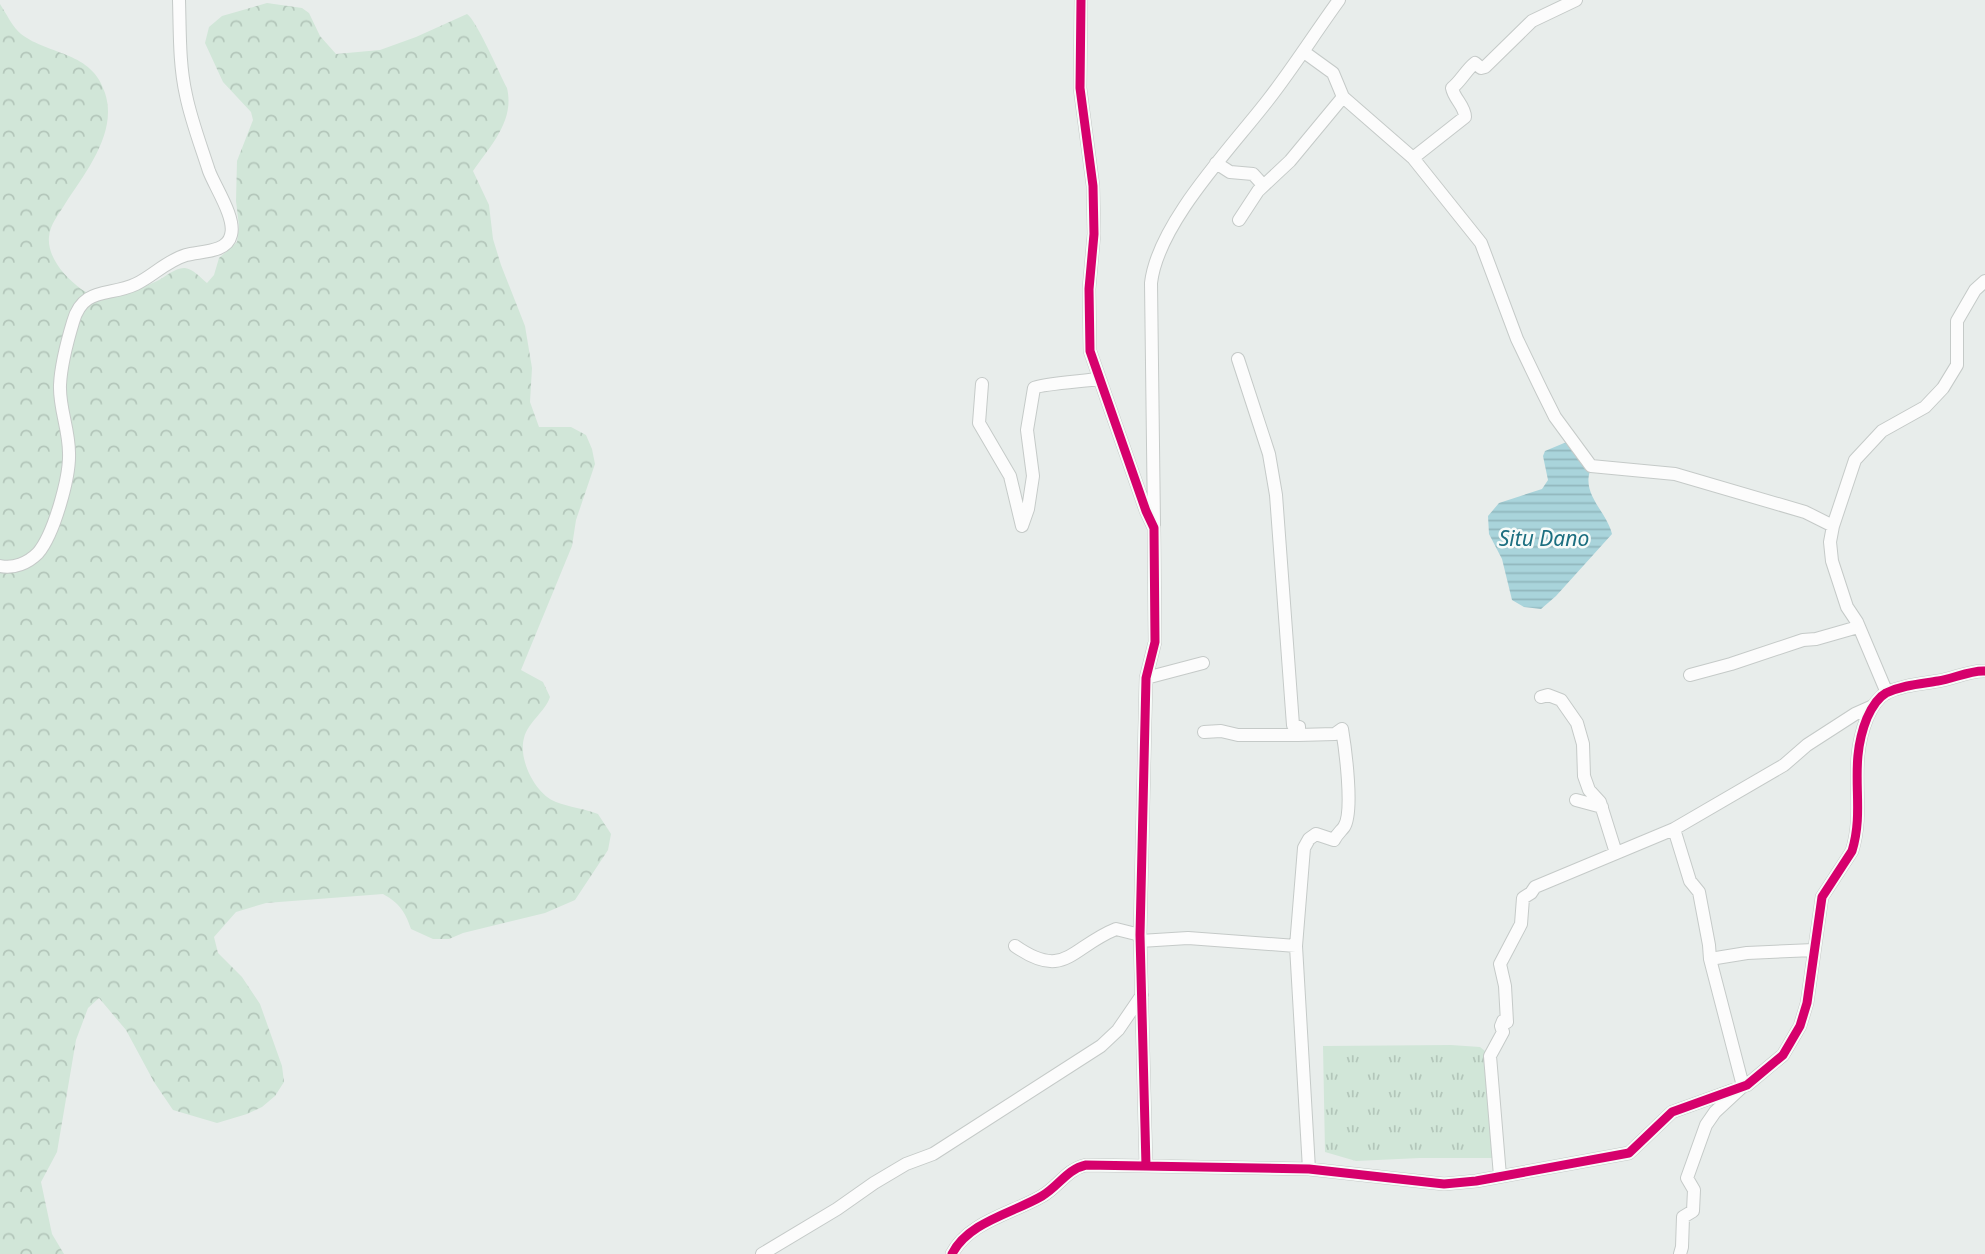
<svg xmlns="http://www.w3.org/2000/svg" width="1985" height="1254" font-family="'Noto Sans',sans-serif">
<defs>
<pattern id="grass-tufts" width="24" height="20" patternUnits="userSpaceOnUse" patternTransform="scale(1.75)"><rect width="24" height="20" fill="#d1e6d8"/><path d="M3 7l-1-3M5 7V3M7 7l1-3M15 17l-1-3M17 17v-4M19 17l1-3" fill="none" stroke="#b3c6ba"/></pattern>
<pattern id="forest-crowns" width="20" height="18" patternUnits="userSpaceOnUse" patternTransform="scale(1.75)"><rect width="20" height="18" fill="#d1e6d8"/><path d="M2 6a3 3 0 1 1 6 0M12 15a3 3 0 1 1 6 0" fill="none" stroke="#b3c6ba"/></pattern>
<pattern id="water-rules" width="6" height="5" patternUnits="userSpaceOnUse" patternTransform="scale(1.75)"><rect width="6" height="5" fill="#a9d4db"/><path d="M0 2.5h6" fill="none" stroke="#91b7bd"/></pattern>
</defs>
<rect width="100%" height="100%" fill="#e8edeb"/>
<path fill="url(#grass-tufts)" d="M1451 1045 1480 1047 1485 1051 1493 1158H1420L1356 1161 1325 1152 1323 1046Z"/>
<path fill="url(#forest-crowns)" d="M267 3 302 8 309 13 320 36 336 54 380 50 416 37 467 14C477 21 499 73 507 88 515 121 490 146 473 171L489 205 493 239 501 265 525 326 532 368 530 402 539 427H571L586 435 592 449 595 464 576 520 572 546 521 670 543 682 550 697C545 712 528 722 524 738 518 759 535 794 556 802 569 807 585 809 598 814L611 834 608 850 575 900 545 913 463 933 449 939H433L411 929C405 911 399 903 383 894L266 903 236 912 214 937 218 953 242 977 260 1004 282 1066 284 1082 275 1096 262 1107 247 1114 217 1123 173 1110 154 1082 126 1030 99 998 88 1008 76 1040 57 1152 41 1182 52 1234 64 1254H0V4C6 13 13 28 21 34 50 56 92 51 105 93 118 132 86 172 65 204 59 214 50 224 49 237 47 257 65 277 81 289 102 304 136 291 157 281 165 277 176 267 185 268 193 269 201 278 207 283L214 275 219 258 237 242 239 226 236 201 237 161 253 120 251 112 223 82 205 43 209 27 222 16Z"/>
<path fill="url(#water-rules)" d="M1569 441 1590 471C1582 495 1607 512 1612 534L1556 596 1541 609 1524 607 1512 600 1502 559 1489 534 1488 516 1499 503 1542 489 1548 480 1543 456 1545 451Z"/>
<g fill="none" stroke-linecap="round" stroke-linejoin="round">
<g stroke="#c5cac8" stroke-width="14">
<path id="minor" d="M1081 0 1080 88 1093 186 1094 234 1089 289 1090 351 1146 511 1154 528 1155 642 1146 678 1140 935 1146 1166
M1304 52 1333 73 1343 97 1413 158 1481 243 1517 339 1542 391 1555 417 1591 466 1675 474 1805 512 1833 526
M1413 158 1465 117C1465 106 1454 99 1452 88 1461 81 1466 70 1475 63L1481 68 1485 67 1532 21 1576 0
M1216 163 1230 172 1253 174 1263 185
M1239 220 1258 191 1290 161 1343 97
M1238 359 1269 454 1276 495 1293 725 1299 727 1298 735 1335 734 1342 729C1345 747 1354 812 1344 827 1341 831 1337 834 1334 840L1316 834 1309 839 1304 848 1296 946 1309 1169
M982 384 979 423 1010 476 1022 526 1028 509 1033 476 1027 430 1034 388C1040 384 1086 381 1098 379
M1154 525 1151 283C1158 223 1231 148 1268 100 1293 68 1315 33 1339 0
M0 566C14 569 28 563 38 553 54 534 70 477 69 453 69 429 59 408 60 385 61 364 67 342 73 322 83 286 109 297 136 284 153 276 166 261 186 255 200 251 227 253 231 235 236 218 215 187 209 171 201 146 191 120 186 95 179 64 180 32 179 0
M1690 675 1731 664 1803 640 1816 639 1858 627
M1146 678 1203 663
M1887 693 1857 622 1847 607 1832 561 1830 542 1833 526 1855 460 1882 431 1925 407 1943 388 1957 365V321L1975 290 1985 281
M1541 697 1548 695 1561 700 1577 723 1583 744 1584 776 1589 790 1600 802 1616 853
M1204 732 1221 731 1238 735H1298
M1576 800 1602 807
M1674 829 1690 881 1699 892 1709 945 1710 959 1743 1086 1715 1112 1706 1125 1687 1178 1694 1190 1693 1211 1683 1217 1682 1247 1680 1254
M1140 941 1188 938 1296 946
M1015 946C1065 981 1071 947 1116 929L1140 935
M1710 959 1747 953 1814 950
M1500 1176 1490 1056 1503 1032 1501 1026 1503 1021 1507 1022 1505 986 1500 964 1521 924 1523 898 1531 893 1535 887 1674 829 1784 765 1807 745 1855 714 1873 706
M762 1254 837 1209 874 1183 906 1164 933 1154 1101 1046 1118 1030 1142 995
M952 1254C968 1222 1013 1213 1042 1196 1058 1187 1067 1169 1086 1165L1309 1169 1444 1184 1476 1181 1629 1153 1672 1112 1747 1085 1783 1055 1800 1026 1807 1003 1822 897 1852 851C1866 806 1847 767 1867 718 1871 709 1877 698 1886 693 1903 685 1920 684 1938 681 1953 679 1970 670 1985 671"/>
</g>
<use href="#minor" stroke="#fcfcfc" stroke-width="12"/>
<g stroke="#f7fbf9" stroke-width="13">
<path id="cycleway" d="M1081 0 1080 88 1093 186 1094 234 1089 289 1090 351 1146 511 1154 528 1155 642 1146 678 1140 935 1146 1166
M952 1254C968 1222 1013 1213 1042 1196 1058 1187 1067 1169 1086 1165L1309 1169 1444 1184 1476 1181 1629 1153 1672 1112 1747 1085 1783 1055 1800 1026 1807 1003 1822 897 1852 851C1866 806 1847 767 1867 718 1871 709 1877 698 1886 693 1903 685 1920 684 1938 681 1953 679 1970 670 1985 671"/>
</g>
<use href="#cycleway" stroke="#d6006c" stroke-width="9"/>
</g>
<g text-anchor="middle" stroke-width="5" stroke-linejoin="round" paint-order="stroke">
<g font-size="21" font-style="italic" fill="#1c6f80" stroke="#f7fbf9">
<text x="1544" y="546">Situ Dano</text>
</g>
</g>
</svg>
